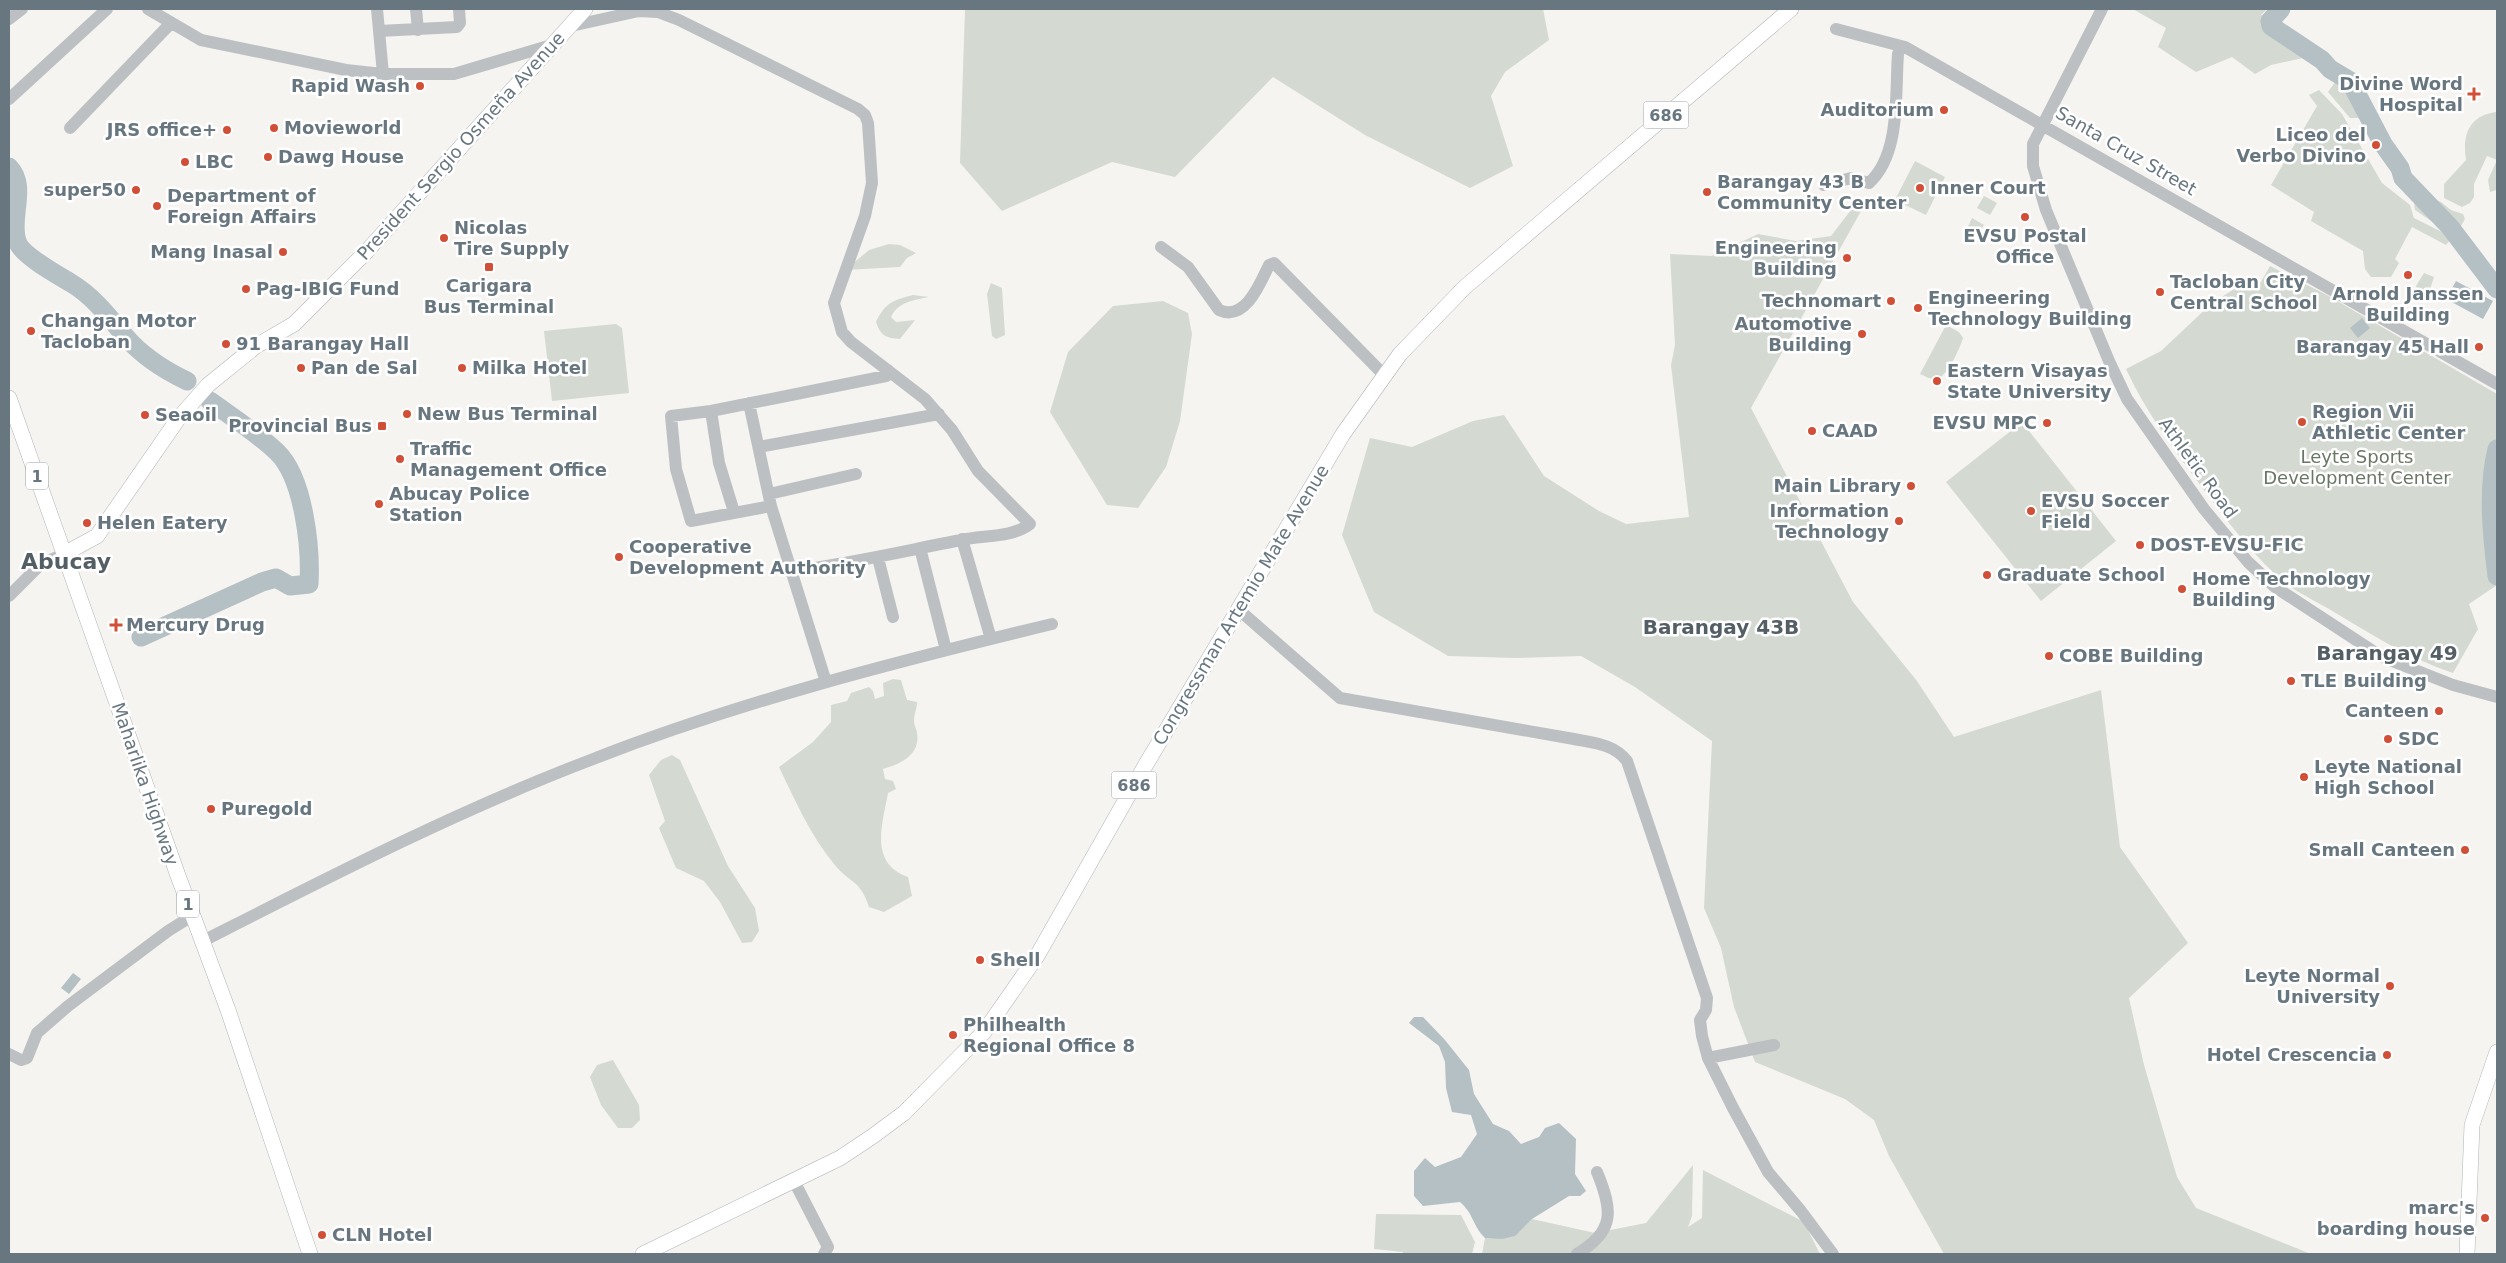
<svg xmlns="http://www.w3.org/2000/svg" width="2506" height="1263" font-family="'DejaVu Sans',sans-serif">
<rect width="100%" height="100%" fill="#f5f4f1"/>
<path fill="#d4d9d1" d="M965 9H1543L1549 40 1505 72 1491 96 1513 166 1470 188 1365 135 1273 77 1175 177 1112 162 1002 211 960 163Z
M2133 9H2267L2261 15 2267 16 2276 12 2303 58 2271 65 2255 74 2232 57 2196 72 2158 47 2166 28Z
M2344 74 2351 77 2354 89 2368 115 2388 142 2387 152 2384 157 2362 118H2350L2328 92 2338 78Z
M2319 90 2342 114 2382 183 2410 205 2414 218 2450 236V240L2446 245 2412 227 2395 259 2399 263 2391 277H2371L2365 269 2363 251 2311 221 2314 212 2271 185 2317 106 2309 95Z
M2497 112V190L2490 192 2488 180 2497 160 2487 156 2474 184V197L2470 203 2462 207 2444 198V184L2466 160C2462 135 2469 115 2497 112Z
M1915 161 1945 177 1926 215 1895 200Z
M2413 193 2441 202 2451 210 2463 214 2465 219 2457 233 2443 229 2415 210Z
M1984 196 1997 203 1990 215 1977 208Z
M1865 204 1751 408 1853 602 1917 681 1954 737 2101 690 2120 847 2188 943 2129 998 2144 1065 2177 1177 2196 1208 2311 1254H1944L1889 1156 1874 1120 1845 1099 1755 1062 1734 1007 1721 948 1704 908 1712 741 1635 687 1581 656 1516 658 1448 656 1374 612 1342 535 1370 438 1412 447 1473 421 1504 415 1544 476 1599 511 1626 524 1689 517 1671 365 1675 345 1670 254 1712 256 1758 234 1796 241 1831 236 1851 210Z
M1972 218 1984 225 1975 238 1966 231Z
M889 244 900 245 916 253 907 258 900 267 845 270 869 250Z
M2270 266 2327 295 2497 394V447L2490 472V492L2497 585 2469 604 2478 629 2453 673C2408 658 2369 633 2329 609 2314 600 2296 592 2283 581 2249 552 2222 514 2195 478 2170 444 2144 408 2126 369L2161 351 2212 303 2239 286 2261 282Z
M2424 273 2434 277 2427 298 2420 295 2416 286Z
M991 283 1002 288 1005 335 996 339 992 336 987 294Z
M913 295 929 297C914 300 898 302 891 317L896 322 915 320 900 339C886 338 881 336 876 322 885 303 893 300 913 295Z
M1163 301 1188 313 1192 334 1180 421 1166 467 1138 508 1107 505 1050 412 1068 352 1113 306Z
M616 324 622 328 629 393 552 401 544 331Z
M1946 325 1959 332 1963 338C1960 348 1947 378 1936 379 1931 380 1925 376 1920 374Z
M2022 422 2116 541 2041 601 1946 482Z
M893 679 901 680 907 700 917 702C917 709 914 714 914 721 914 726 917 729 917 733 921 755 900 764 883 769L885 779 893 781 896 789 888 793C882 826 869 863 908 877L912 896 884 912 869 907C860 879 850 884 834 864 810 835 795 800 779 767L813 742 831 722V705L847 701 851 693 869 687 873 691 875 699 884 696 883 683Z
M672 755 680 760 728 866 755 908 759 931 752 942 742 943 720 902 704 881 676 868 659 828 665 821 649 775 661 760Z
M613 1060 639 1105 640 1120 632 1128H618L601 1105 590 1077 597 1065Z
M1693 1165 1692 1216 1688 1227 1702 1218 1703 1170 1804 1222 1820 1254H1482L1485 1238C1510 1239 1514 1236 1532 1219L1595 1233 1646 1223Z
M1376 1214 1461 1215 1475 1242 1472 1254H1403V1252L1374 1249Z"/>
<path fill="#b4c0c3" d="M2456 281 2493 301 2483 319 2446 299Z
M2362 318 2370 328 2358 338 2350 328Z
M73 973 81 979 69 994 61 988Z
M1414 1017H1423L1445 1040 1469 1070 1474 1094 1493 1124 1509 1131 1521 1144 1539 1137 1545 1128 1559 1123 1576 1139 1575 1174 1586 1191 1580 1196H1569L1532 1219 1515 1236 1502 1239 1485 1238C1472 1225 1474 1214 1460 1202L1423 1206 1414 1196V1171L1425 1158 1435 1167 1461 1157 1477 1134 1471 1115 1452 1112 1446 1088 1445 1062 1439 1046 1409 1023Z"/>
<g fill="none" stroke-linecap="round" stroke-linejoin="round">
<path stroke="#b4c0c3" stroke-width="19" d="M2281 9 2270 21 2271 26 2322 60 2330 69 2350 81 2383 144 2400 168 2403 178 2450 227 2497 289
M9 167C28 187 9 217 17 241 21 255 58 275 71 283 93 296 109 317 125 336 142 356 164 370 187 381
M2497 449C2487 489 2492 535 2497 576
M141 637 262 582 276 578 290 586 309 584C311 548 304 478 277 452 257 433 232 417 210 401"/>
<g stroke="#b0b4b7" stroke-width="16">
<path id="major" d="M9 398 177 873 228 1010 310 1254
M64 554 97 536 178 419 208 385 256 346 294 324 367 251 585 9
M643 1254 840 1158 873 1136 904 1113 984 1032 1037 956 1145 766 1343 434 1400 354 1465 287 1791 9
M2467 1254 2472 1125 2497 1052"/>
</g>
<path stroke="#bcc0c3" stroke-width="12" d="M148 9 201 40 346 70 383 74H454L555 44
M377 9 383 74
M416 9 418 30
M2102 9 2033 144V166L2046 210 2109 361 2127 399 2204 509 2248 562 2275 587 2382 657 2453 685 2497 697
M9 19 22 9
M571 26 639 11 658 12 679 20 858 109 865 115 868 123 872 183 865 216 834 303 842 332 851 342 925 399 952 430 978 471 1030 524C1012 538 983 535 961 540 904 551 849 564 792 571
M1836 29 1905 47
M379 31 457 27 460 23 459 9
M9 99 107 9
M70 128 171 23
M1824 185 1851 178 1869 183C1901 154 1895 94 1898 54L1900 48 1905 47 2497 384
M1161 247 1188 267 1219 310C1245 322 1260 284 1269 265L1274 263 1384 375
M749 403 771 506 826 682
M711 411 719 463 734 512
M759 447 939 414
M769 494 856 474
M771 506 691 521 676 469 671 416 711 411 886 376 888 370
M962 539 991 639
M920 548 946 650
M878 558 893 617
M9 596 41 564 64 554
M1238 609 1340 698 1574 739C1594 743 1614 744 1627 761L1707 998 1706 1010 1700 1020 1702 1036 1708 1058 1733 1108 1768 1172 1801 1211 1833 1254
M203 941C329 877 455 812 588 761 738 702 895 662 1052 624
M9 1054 21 1060 27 1058 37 1033 68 1006 168 931 192 916
M1708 1058 1774 1045
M794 1181 828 1247 824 1254
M1577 1254C1615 1231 1613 1211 1597 1172"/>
<use href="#major" stroke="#fff" stroke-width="15"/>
</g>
<g fill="#d04f36" stroke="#fff" stroke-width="2">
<circle cx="420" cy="86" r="5"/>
<path d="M2471.5 86.5h5v5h5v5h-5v5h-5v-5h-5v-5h5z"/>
<circle cx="1944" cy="110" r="5"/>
<circle cx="274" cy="128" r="5"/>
<circle cx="227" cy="130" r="5"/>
<circle cx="2376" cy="145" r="5"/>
<circle cx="268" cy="157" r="5"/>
<circle cx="185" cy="162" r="5"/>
<circle cx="1920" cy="188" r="5"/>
<circle cx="136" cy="190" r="5"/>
<circle cx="1707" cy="192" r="5"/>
<circle cx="157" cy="206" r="5"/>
<circle cx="2025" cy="217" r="5"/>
<circle cx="444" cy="238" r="5"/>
<circle cx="283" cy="252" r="5"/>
<circle cx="1847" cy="258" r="5"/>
<rect x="484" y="262" width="10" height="10" rx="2.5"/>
<circle cx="2408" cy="275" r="5"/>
<circle cx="246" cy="289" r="5"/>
<circle cx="2160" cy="292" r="5"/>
<circle cx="1891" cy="301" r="5"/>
<circle cx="1918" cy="308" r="5"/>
<circle cx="31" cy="331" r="5"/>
<circle cx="1862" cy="334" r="5"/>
<circle cx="226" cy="344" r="5"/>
<circle cx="2479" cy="347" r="5"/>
<circle cx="301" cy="368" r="5"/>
<circle cx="462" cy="368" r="5"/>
<circle cx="1937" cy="381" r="5"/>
<circle cx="407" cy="414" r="5"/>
<circle cx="145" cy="415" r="5"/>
<circle cx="2302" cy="422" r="5"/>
<circle cx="2047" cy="423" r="5"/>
<rect x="377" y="421" width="10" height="10" rx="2.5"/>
<circle cx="1812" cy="431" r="5"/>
<circle cx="400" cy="459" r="5"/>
<circle cx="1911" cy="486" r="5"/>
<circle cx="379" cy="504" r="5"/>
<circle cx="2031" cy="511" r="5"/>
<circle cx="1899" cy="521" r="5"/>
<circle cx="87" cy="523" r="5"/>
<circle cx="2140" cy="545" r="5"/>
<circle cx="619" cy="557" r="5"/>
<circle cx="1987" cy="575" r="5"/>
<circle cx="2182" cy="589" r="5"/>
<path d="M113.5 617.5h5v5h5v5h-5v5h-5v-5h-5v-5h5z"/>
<circle cx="2049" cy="656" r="5"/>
<circle cx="2291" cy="681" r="5"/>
<circle cx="2439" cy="711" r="5"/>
<circle cx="2388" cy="739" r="5"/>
<circle cx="2304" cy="777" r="5"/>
<circle cx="211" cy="809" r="5"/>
<circle cx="2465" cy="850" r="5"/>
<circle cx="980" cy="960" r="5"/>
<circle cx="2390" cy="986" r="5"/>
<circle cx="953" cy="1035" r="5"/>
<circle cx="2387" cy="1055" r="5"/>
<circle cx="2485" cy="1218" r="5"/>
<circle cx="322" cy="1235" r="5"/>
</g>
<g text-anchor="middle" stroke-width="5" stroke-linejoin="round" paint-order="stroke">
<g fill="#fff" stroke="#959fa5" stroke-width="1">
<rect x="1643.5" y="101.5" width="45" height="27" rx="4"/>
<rect x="26" y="462.5" width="22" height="27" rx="4"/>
<rect x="1111.5" y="771.5" width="45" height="27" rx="4"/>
<rect x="177" y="890.5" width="22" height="27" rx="4"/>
</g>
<g font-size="16" font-weight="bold" fill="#67767f">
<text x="1666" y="121">686</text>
<text x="37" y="482">1</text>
<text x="1134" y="791">686</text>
<text x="188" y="910">1</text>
</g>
<g font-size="18" font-weight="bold" fill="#67767f" stroke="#fff" text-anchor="start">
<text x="2463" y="90" text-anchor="end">Divine Word<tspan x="2463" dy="21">Hospital</tspan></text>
<text x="410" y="92" text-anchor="end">Rapid Wash</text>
<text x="1934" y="116" text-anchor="end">Auditorium</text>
<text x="284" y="134">Movieworld</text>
<text x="217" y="136" text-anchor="end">JRS office+</text>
<text x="2366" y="141" text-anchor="end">Liceo del<tspan x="2366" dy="21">Verbo Divino</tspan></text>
<text x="278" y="163">Dawg House</text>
<text x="195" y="168">LBC</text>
<text x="1717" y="188">Barangay 43 B<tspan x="1717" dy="21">Community Center</tspan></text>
<text x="1930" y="194">Inner Court</text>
<text x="126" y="196" text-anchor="end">super50</text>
<text x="167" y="202">Department of<tspan x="167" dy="21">Foreign Affairs</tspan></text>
<text x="454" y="234">Nicolas<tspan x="454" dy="21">Tire Supply</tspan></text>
<text x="2025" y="242" text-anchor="middle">EVSU Postal<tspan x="2025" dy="21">Office</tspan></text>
<text x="1837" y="254" text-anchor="end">Engineering<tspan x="1837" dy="21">Building</tspan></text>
<text x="273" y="258" text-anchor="end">Mang Inasal</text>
<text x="2170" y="288">Tacloban City<tspan x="2170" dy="21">Central School</tspan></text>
<text x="489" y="292" text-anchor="middle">Carigara<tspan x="489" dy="21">Bus Terminal</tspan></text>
<text x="256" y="295">Pag-IBIG Fund</text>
<text x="2408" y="300" text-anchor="middle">Arnold Janssen<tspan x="2408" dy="21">Building</tspan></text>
<text x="1928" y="304">Engineering<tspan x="1928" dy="21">Technology Building</tspan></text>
<text x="1881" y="307" text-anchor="end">Technomart</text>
<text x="41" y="327">Changan Motor<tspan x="41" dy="21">Tacloban</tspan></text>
<text x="1852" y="330" text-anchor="end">Automotive<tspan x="1852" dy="21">Building</tspan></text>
<text x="236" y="350">91 Barangay Hall</text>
<text x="2469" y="353" text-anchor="end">Barangay 45 Hall</text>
<text x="311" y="374">Pan de Sal</text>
<text x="472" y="374">Milka Hotel</text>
<text x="1947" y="377">Eastern Visayas<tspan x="1947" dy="21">State University</tspan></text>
<text x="2312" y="418">Region Vii<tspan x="2312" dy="21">Athletic Center</tspan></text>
<text x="417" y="420">New Bus Terminal</text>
<text x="155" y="421">Seaoil</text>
<text x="2037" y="429" text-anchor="end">EVSU MPC</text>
<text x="372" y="432" text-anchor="end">Provincial Bus</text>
<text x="1822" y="437">CAAD</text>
<text x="410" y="455">Traffic<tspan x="410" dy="21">Management Office</tspan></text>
<text x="1901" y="492" text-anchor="end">Main Library</text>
<text x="389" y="500">Abucay Police<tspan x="389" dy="21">Station</tspan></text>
<text x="2041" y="507">EVSU Soccer<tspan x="2041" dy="21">Field</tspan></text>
<text x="1889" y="517" text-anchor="end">Information<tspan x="1889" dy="21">Technology</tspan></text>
<text x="97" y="529">Helen Eatery</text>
<text x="2150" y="551">DOST-EVSU-FIC</text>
<text x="629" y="553">Cooperative<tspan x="629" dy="21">Development Authority</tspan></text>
<text x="1997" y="581">Graduate School</text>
<text x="2192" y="585">Home Technology<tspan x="2192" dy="21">Building</tspan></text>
<text x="126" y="631">Mercury Drug</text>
<text x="2059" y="662">COBE Building</text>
<text x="2301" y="687">TLE Building</text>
<text x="2429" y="717" text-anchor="end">Canteen</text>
<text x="2398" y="745">SDC</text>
<text x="2314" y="773">Leyte National<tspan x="2314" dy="21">High School</tspan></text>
<text x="221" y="815">Puregold</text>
<text x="2455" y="856" text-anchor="end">Small Canteen</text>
<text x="990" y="966">Shell</text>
<text x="2380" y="982" text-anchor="end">Leyte Normal<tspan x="2380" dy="21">University</tspan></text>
<text x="963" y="1031">Philhealth<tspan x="963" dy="21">Regional Office 8</tspan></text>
<text x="2377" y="1061" text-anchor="end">Hotel Crescencia</text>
<text x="2475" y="1214" text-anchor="end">marc's<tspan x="2475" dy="21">boarding house</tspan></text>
<text x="332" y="1241">CLN Hotel</text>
</g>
<g font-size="18" fill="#67767f" stroke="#fff">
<text transform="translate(461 146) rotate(-48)" y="6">President Sergio Osmeña Avenue</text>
<text transform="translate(2126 151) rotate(30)" y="6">Santa Cruz Street</text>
<text transform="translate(2198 468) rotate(54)" y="6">Athletic Road</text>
<text transform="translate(1241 605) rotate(-59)" y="6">Congressman Artemio Mate Avenue</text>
<text transform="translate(145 784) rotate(71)" y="6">Maharlika Highway</text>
</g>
<g font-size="18" fill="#6a7765" stroke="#fff">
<text x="2357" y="463">Leyte Sports<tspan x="2357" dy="21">Development Center</tspan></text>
</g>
<g font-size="20" font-weight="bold" fill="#545f65" stroke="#fff">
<text x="1721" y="634">Barangay 43B</text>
<text x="2387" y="660">Barangay 49</text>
</g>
<g font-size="22" font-weight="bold" fill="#545f65" stroke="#fff">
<text x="66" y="569">Abucay</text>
</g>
</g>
<rect width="2506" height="1263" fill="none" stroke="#67767f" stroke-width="20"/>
</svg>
